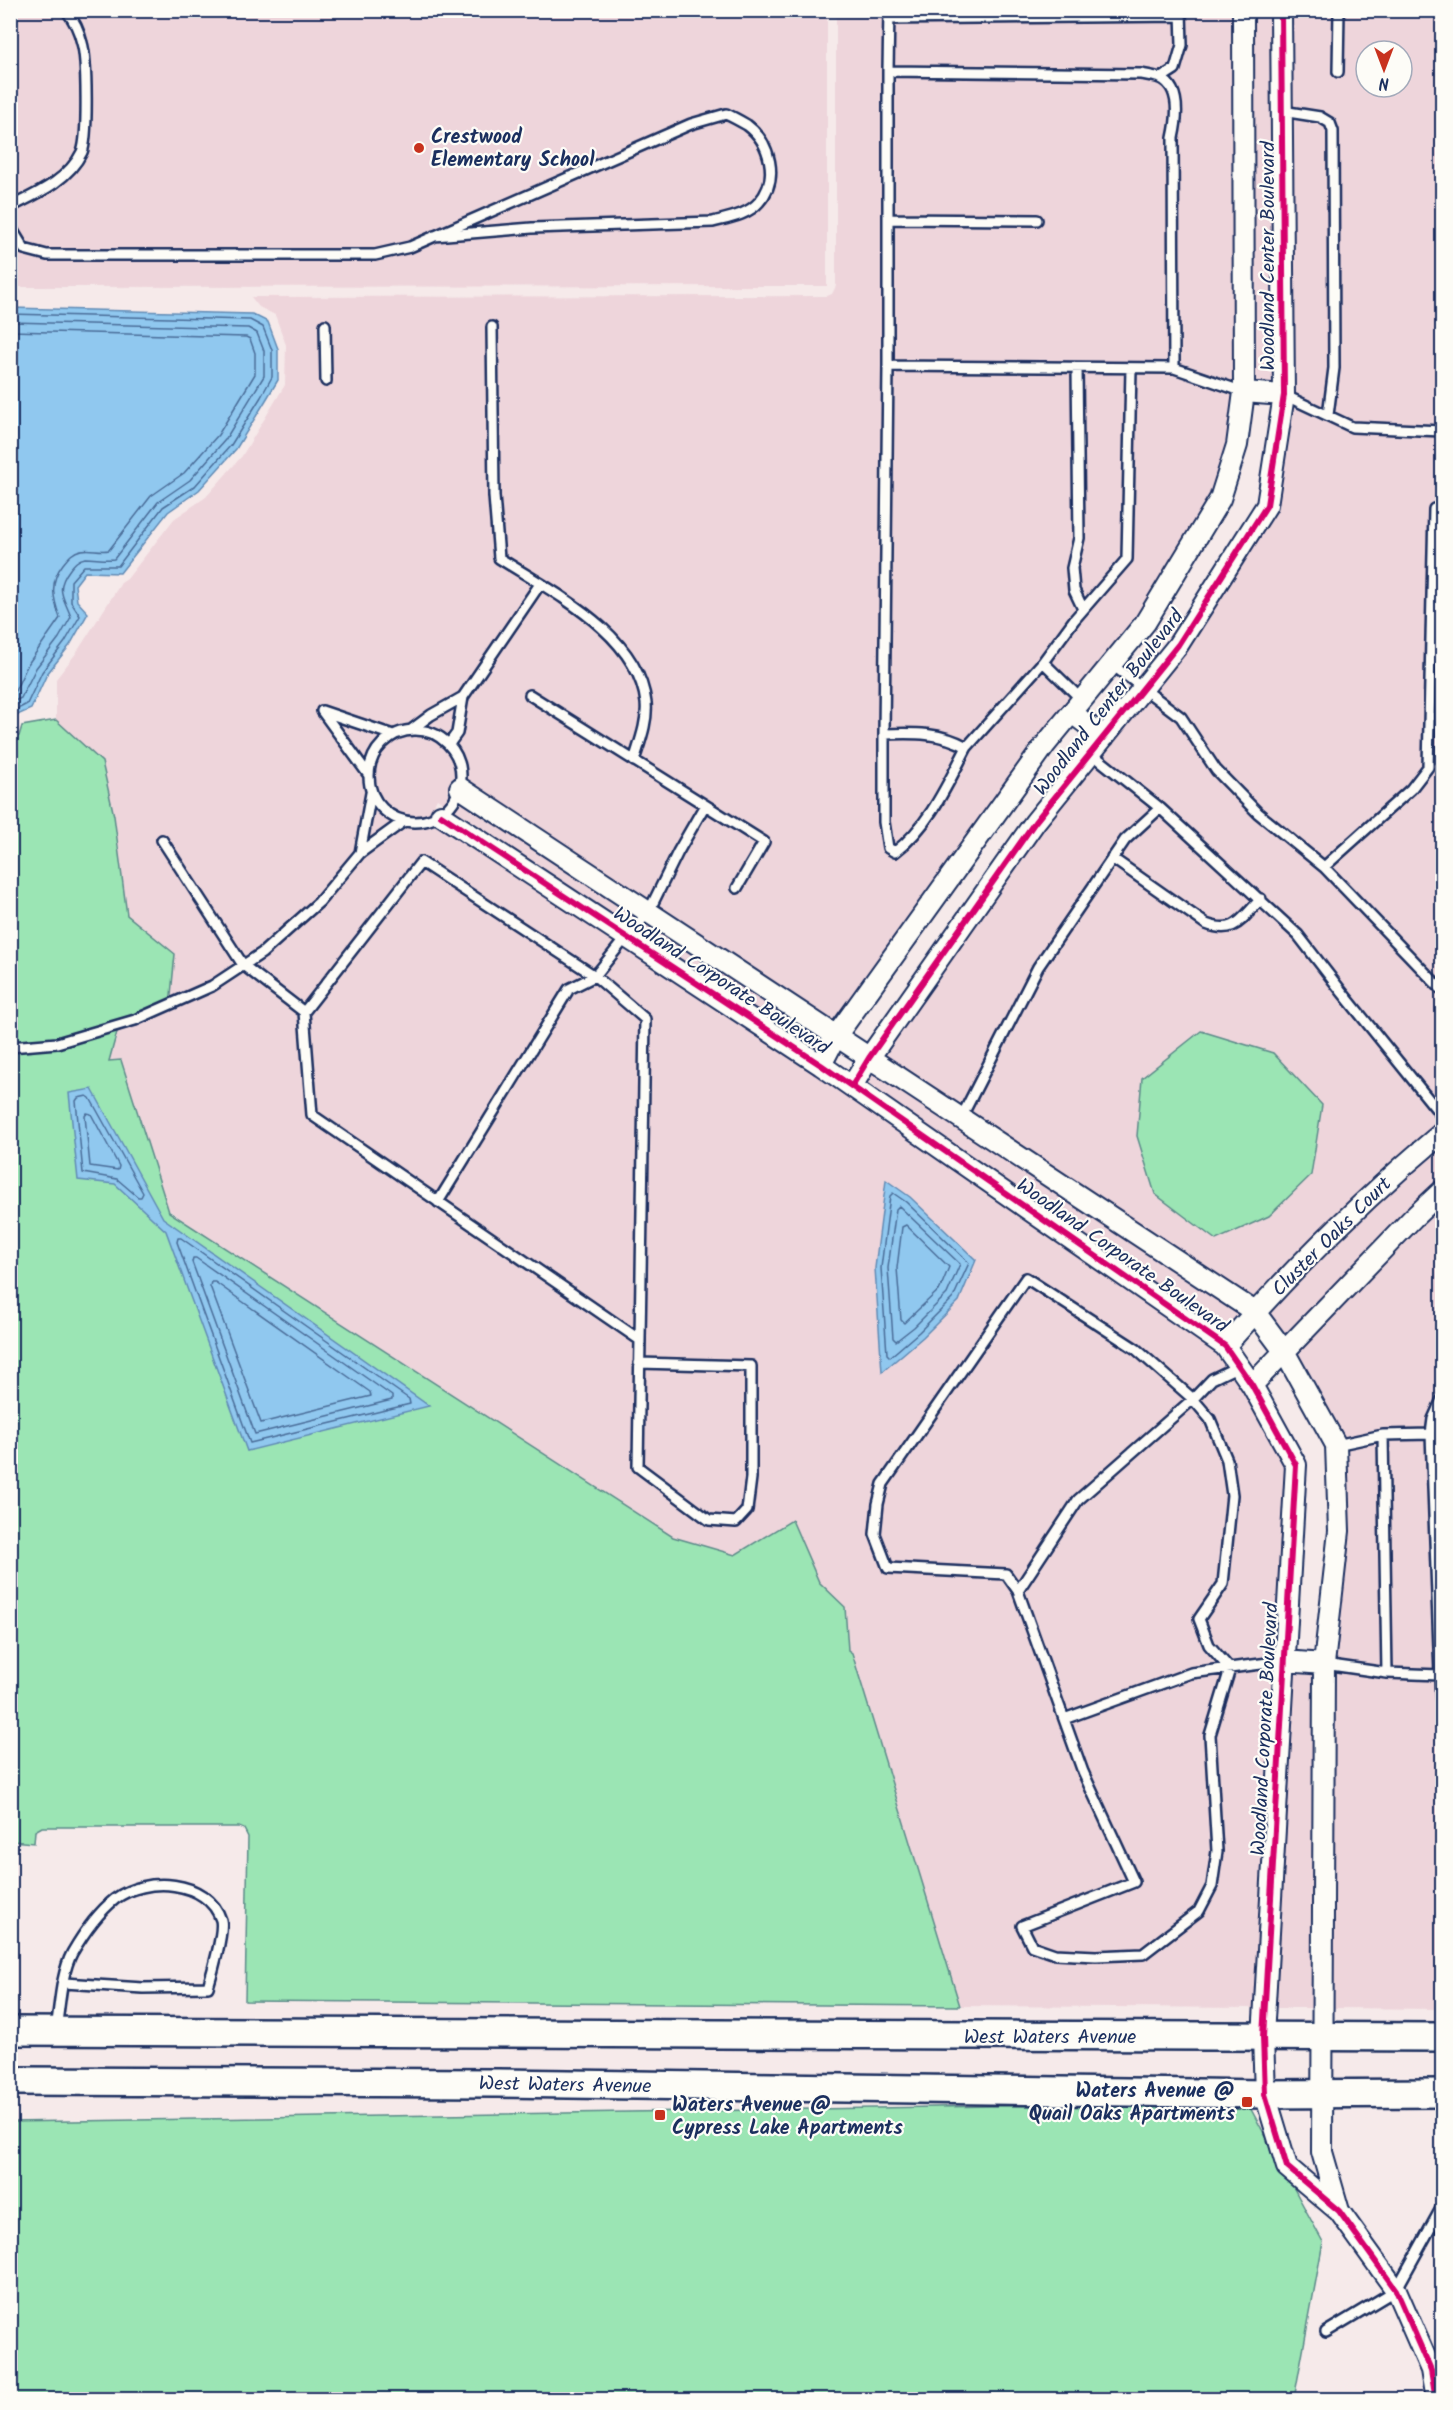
<svg xmlns="http://www.w3.org/2000/svg" width="1453" height="2410" font-family="Kalam,sans-serif">
<rect width="100%" height="100%" fill="#f6eaea"/>
<filter id="ink" filterUnits="userSpaceOnUse"><feTurbulence type="fractalNoise" baseFrequency=".0167" numOctaves="2"/><feDisplacementMap in="SourceGraphic" scale="12" xChannelSelector="R" yChannelSelector="G"/><feConvolveMatrix kernelMatrix="1 2 1 2 8 2 1 2 1" color-interpolation-filters="sRGB"/></filter>
<g filter="url(#ink)">
<path fill="#eed5db" fill-rule="evenodd" d="M10 11H827V286L11 287Z
M836 11H1233L1234 391 1227 443 1211 494 1137 616 1037 738 834 1021 457 773 447 792 822 1040 817 1049 437 799 427 819 816 1075 1218 1355 1244 1392 1285 1468 1255 2008 961 2006 877 1793 851 1698 845 1607 819 1582 792 1521 735 1555 660 1534 339 1331 169 1210 143 1162 105 1073 117 1032 170 1005 175 954 127 915 114 816 102 762 56 720V679L77 652 121 583 127 579 174 519 206 497 242 456 285 385 286 345 275 315 259 307 251 297 827 296 832 294 836 286Z
M1254 11H1271L1274 383 1255 381Z
M1292 11H1442V1119L1377 1173 1254 1298 884 1054 1042 830 1186 652 1277 507 1294 407 1295 384ZM1366 51H1402V87H1366Z
M872 1073 1238 1314 1223 1331 866 1083Z
M1442 1148V1176L1406 1209 1285 1334 1269 1313 1390 1191Z
M1442 1206V2009L1333 2008 1335 1665 1350 1532 1346 1444 1297 1353Z
M1294 1674 1314 1675 1313 2008H1275Z"/>
<path fill="#9be5b4" stroke="#5b8a89" stroke-width="1.5" d="M56 720 102 762 114 816 127 915 175 954 170 1005 117 1032 109 1061 121 1060 169 1212 673 1537 735 1555 792 1520 819 1582 845 1607 848 1650 852 1653 960 2006 245 2001 248 1837 244 1829 239 1827H42L35 1831 34 1843 11 1841 10 740 19 736 22 726Z
M1201 1031 1273 1053 1322 1105 1311 1175 1269 1216 1216 1240 1155 1194 1137 1136 1142 1078Z
M1247 2102 1323 2242 1294 2399H11L10 2122Z"/>
<path fill="#90c8ef" stroke="#618bb5" stroke-width="1.5" d="M11 308 252 314 268 322 278 349V380L266 400 236 449 199 490 168 512 120 573 85 572 75 585 77 601 88 613 70 645 47 674 31 709 15 716 11 730Z
M92 1089 163 1218 429 1406 247 1451 166 1231 115 1184 78 1180 69 1093Z
M886 1180 910 1197 976 1260 959 1301 923 1337 882 1372 875 1268Z"/>
<g fill="none" stroke-linecap="round" stroke-linejoin="round">
<path stroke="#4a6c98" stroke-width="1.5" d="M10 314 250 320 263 327 272 350V377L261 397 231 445 195 486 163 507 118 566H84L71 581V602L80 616 65 642 42 672 27 704 10 713
M10 322 248 328 257 333 264 351V376L225 440 190 480 158 502 114 559C104 560 95 558 85 558 78 559 74 564 70 569 54 590 64 597 71 617L59 638 36 668 21 698 10 703
M10 331 246 337 250 339 255 353V374L218 435 184 473 151 496 109 550C100 552 90 548 81 550 72 552 68 558 63 564 49 582 53 598 60 618L28 664 15 691 10 694
M87 1096 90 1098 143 1193 141 1197H138L117 1179 83 1173 76 1101 78 1098Z
M87 1113 91 1114 119 1166 118 1170 90 1166 85 1116Z
M893 1193 906 1202 969 1263 953 1298 919 1332 890 1357 887 1354 881 1268 890 1196Z
M899 1206 960 1264 947 1294 914 1327 896 1341 893 1338 888 1268 896 1209Z
M906 1225 949 1267 940 1289 904 1323 901 1320 897 1268 902 1227Z
M178 1238H181L409 1399 410 1404 250 1443 177 1242Z
M193 1258H196L392 1396V1400L255 1434 192 1262Z
M211 1282H215L370 1392 371 1396 261 1423 210 1286Z"/>
<g stroke="#1b2f5e" stroke-width="14">
<path id="lane" d="M889 19 1181 16
M888 71 889 10
M1338 72 1339 10
M1161 78 1175 69 1182 45 1181 11
M1282 111 1320 117 1330 123 1333 131 1334 368 1328 415
M10 207C36 194 68 181 82 152 88 138 87 58 82 43 79 30 74 20 66 10
M888 219 1037 220
M10 226 24 249 47 255H375L410 247 691 124 726 114C733 117 740 121 747 125 770 142 780 179 759 202 748 215 728 218 713 222L532 228 434 236
M325 325 326 381
M492 327 494 496 499 558C552 592 638 633 646 703 648 722 639 744 634 761
M888 366 1174 368
M1077 368 1079 538 1072 568 1074 590 1083 609
M1284 395 1352 427 1442 431
M1434 509 1428 767 1411 789 1324 867 1442 990
M1043 662 1074 620 1127 559 1131 368
M1111 664 1181 717 1216 770 1258 813 1324 867
M530 695 764 842 737 888
M1082 700 1043 662 967 747C940 732 914 733 884 734L888 366V71L1141 74C1147 75 1154 76 1160 78 1182 88 1177 120 1173 138L1174 368 1244 392
M322 711 368 774
M322 711 393 735
M369 776a46 46 0 1 1 92 0a46 46 0 1 1-92 0Z
M411 730 431 715 463 697
M884 734V822L888 848 895 852C929 826 947 785 967 747
M449 744 457 733 463 697 540 584
M1091 753 1160 808 1298 935 1342 992 1442 1116
M162 840 243 965 304 1012 421 862 595 976 627 936 648 913 678 852 705 805
M360 853 371 793
M1112 858 1206 924C1236 935 1241 919 1261 899
M304 1012 312 1115 640 1340
M10 1047 57 1043 135 1020 212 986 262 953 319 902 360 853 404 821
M961 1118 1038 967 1125 840 1160 808
M438 1202 569 989 595 976 645 1019 638 1467 709 1520 736 1522 747 1510 751 1478V1366L639 1363
M1431 1434 1433 1419 1442 1399
M1383 1435 1387 1673
M1336 1445 1383 1435 1431 1434 1440 1675H1442
M1018 1591 1078 1500 1193 1399 1210 1419 1227 1460 1232 1495 1223 1584 1199 1619 1209 1645 1230 1669 1210 1735 1217 1851 1212 1886 1199 1911 1143 1954 1096 1956 1055 1954 1032 1946 1022 1926 1134 1882 1083 1772 1018 1591 1006 1574 888 1568 875 1534 878 1504 883 1484 1026 1278 1136 1349 1193 1399 1212 1379 1239 1366
M1324 1664 1387 1673 1440 1675 1442 1730
M1064 1719 1191 1673 1284 1661
M56 2029C60 2005 61 1974 72 1953 83 1934 99 1912 115 1899 145 1876 208 1879 221 1920 224 1932 212 1974 208 1987L143 1988 64 1983
M1326 2332 1396 2290 1442 2207"/>
</g>
<g stroke="#1b2f5e" stroke-width="24">
<path id="street" d="M1244 392 1284 395
M1072 713 1104 737
M460 788 1255 1312 1284 1351 1336 1445 1339 1531 1324 1664 1322 2152 1339 2211
M441 815 821 1065 1225 1346 1252 1385 1296 1465 1263 2037 1265 2094 1287 2167 1339 2211 1396 2290 1431 2370 1436 2400
M821 1065 836 1036 1045 745 1145 623 1220 499 1237 445 1244 392 1243 10
M852 1086 869 1058 1035 822 1178 645 1267 505 1284 395 1281 10
M1225 1346C1292 1270 1364 1198 1442 1133
M1252 1385 1413 1218 1442 1191
M1284 1661 1324 1664"/>
</g>
<g stroke="#1b2f5e" stroke-width="32">
<path id="secondary" d="M10 2031 1442 2037
M10 2081 498 2083 1265 2094 1442 2093"/>
</g>
<use href="#lane" stroke="#fdfcf7" stroke-width="9"/>
<use href="#street" stroke="#fdfcf7" stroke-width="20"/>
<use href="#secondary" stroke="#fdfcf7" stroke-width="27"/>
<g stroke="#fdfcf7" stroke-width="10">
<path id="cycleway" d="M441 815 821 1065 1225 1346 1252 1385 1296 1465 1263 2037 1265 2094 1287 2167 1339 2211 1396 2290 1431 2370 1436 2400
M852 1086 869 1058 1035 822 1178 645 1267 505 1284 395 1281 10"/>
</g>
<use href="#cycleway" stroke="#d6006c" stroke-width="6"/>
</g>
</g>
<g fill="#c8321e" stroke="#fdfcf7" stroke-width="2">
<circle cx="419" cy="148" r="6"/>
<rect x="1241" y="2096" width="12" height="12" rx="3"/>
<rect x="654" y="2109" width="12" height="12" rx="3"/>
</g>
<g text-anchor="middle" stroke-width="4.5" stroke-linejoin="round" paint-order="stroke">
<g font-size="20" font-weight="bold" fill="#1b2f5e" stroke="#fdfcf7" text-anchor="start">
<text x="431" y="143">Crestwood<tspan x="431" dy="23">Elementary School</tspan></text>
<text x="1235" y="2097" text-anchor="end">Waters Avenue @<tspan x="1235" dy="23">Quail Oaks Apartments</tspan></text>
<text x="672" y="2111">Waters Avenue @<tspan x="672" dy="23">Cypress Lake Apartments</tspan></text>
</g>
<g font-size="20" fill="#1b2f5e" stroke="#fdfcf7">
<text transform="translate(1267 256) rotate(-90)" y="7">Woodland Center Boulevard</text>
<text transform="translate(1108 702) rotate(-52)" y="7">Woodland Center Boulevard</text>
<text transform="translate(722 980) rotate(33)" y="7">Woodland Corporate Boulevard</text>
<text transform="translate(1331 1236) rotate(-45)" y="7">Cluster Oaks Court</text>
<text transform="translate(1123 1255) rotate(35)" y="7">Woodland Corporate Boulevard</text>
<text transform="translate(1264 1729) rotate(-87)" y="7">Woodland Corporate Boulevard</text>
<text x="1050" y="2043">West Waters Avenue</text>
<text transform="translate(565 2084) rotate(1)" y="7">West Waters Avenue</text>
</g>
</g>
<rect width="1453" height="2410" fill="none" stroke="#fdfcf7" stroke-width="36"/>
<rect x="18" y="18" width="1417" height="2374" fill="none" stroke="#1b2f5e" stroke-width="2" filter="url(#ink)"/>
<g transform="translate(1384 69) rotate(180)"><circle r="28" fill="#fdfcf7" stroke="#a3aaba" stroke-width="1.5"/>
<path d="M0-4.5L10 22L0 15L-10 22Z" fill="#c8321e"/>
<text y="-9" font-size="16" font-weight="bold" text-anchor="middle" fill="#1b2f5e">N</text>
</g>
</svg>
